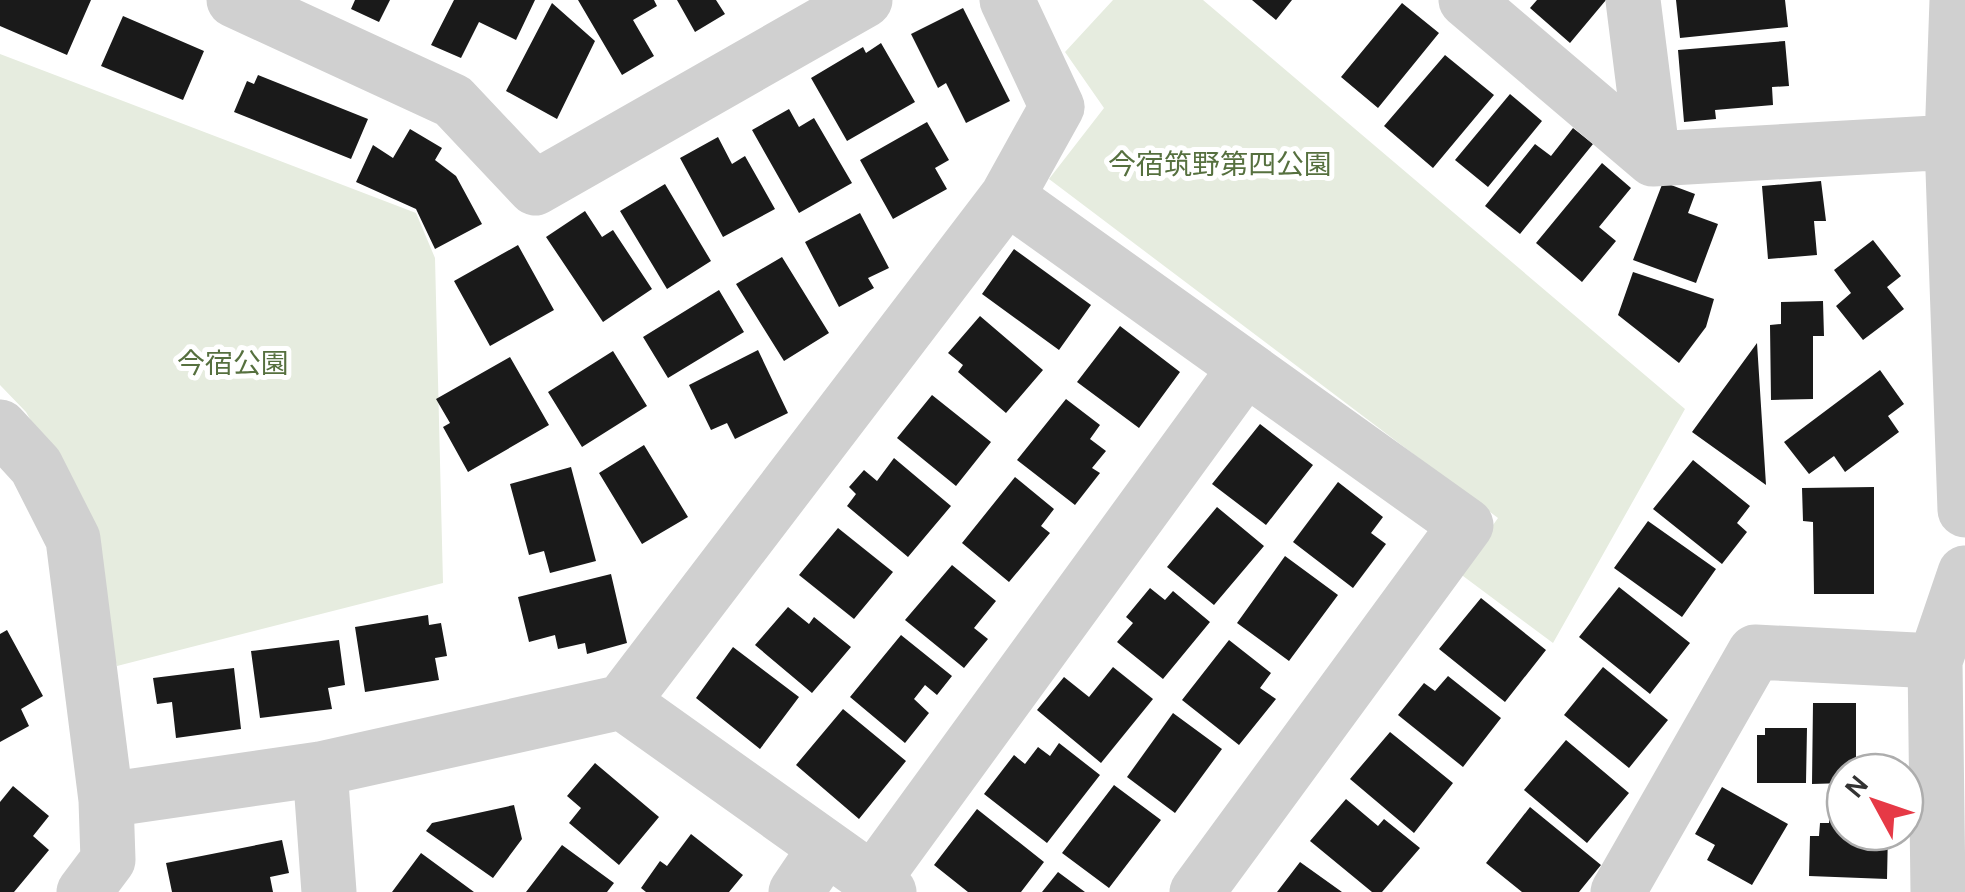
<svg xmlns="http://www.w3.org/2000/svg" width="1965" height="892" font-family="Karla,'Noto Sans JP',sans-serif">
<rect width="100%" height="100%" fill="#fff"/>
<path fill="#e6ecdf" d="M1113 0H1203L1685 409 1553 643 1459 573 1498 518 1049 179 1104 108 1065 52Z
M0 54 416 213 435 258 443 583 117 666 62 474 26 412 0 385Z"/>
<path fill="#1a1a1a" d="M0 0H91L67 55 0 26Z
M355 0H390L379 22 351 9Z
M454 0H535L516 40 479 22 461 58 431 45Z
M578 0H654L657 6 633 20 654 56 622 75Z
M677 0H716L725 14 695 32Z
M1252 0H1292L1276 20Z
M1537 0H1606L1570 43 1530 8Z
M1676 0H1785L1788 27 1680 38Z
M552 3 595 41 557 119 506 91Z
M1402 3 1439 33 1378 108 1341 77Z
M963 8 1010 101 966 123 946 83 938 88 911 34Z
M123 16 204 51 183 100 101 66Z
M1785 41 1789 86 1772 87 1773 105 1715 110 1716 119 1684 122 1678 50Z
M881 43 915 102 847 141 811 78 863 47 866 53Z
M1445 55 1494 95 1433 168 1384 126Z
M258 75 368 119 351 159 234 112 247 81 254 84Z
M1510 94 1542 121 1488 187 1455 160Z
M789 109 799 127 814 118 852 183 799 213 752 130Z
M927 122 949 160 935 168 947 189 893 219 860 160Z
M1573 128 1593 144 1520 234 1485 206 1535 144 1551 156Z
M410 129 442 148 435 160 456 176 482 224 435 249 416 209 356 182 373 145 393 158Z
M718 137 732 164 745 156 775 209 723 237 680 158Z
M1602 163 1631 188 1599 227 1616 241 1582 282 1536 243Z
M1821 181 1826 221H1814L1817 255 1768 259 1762 186Z
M1663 182 1695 194 1688 213 1718 224 1696 283 1633 260Z
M665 184 711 261 667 289 620 211Z
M585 211 602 237 613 230 652 289 603 322 546 237Z
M860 213 889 268 868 278 874 288 839 307 805 242Z
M1873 240 1901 276 1887 287 1904 309 1863 340 1836 306 1851 293 1834 270Z
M518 245 554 310 490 346 454 281Z
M1014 249 1091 305 1059 350 982 294Z
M782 257 829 333 784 361 736 284Z
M1633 272 1714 299 1706 327 1679 363 1618 315Z
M719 290 744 332 668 378 643 337Z
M1823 301 1824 336H1813V399L1771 400 1770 325 1781 324V302Z
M980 316 1043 370 1006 413 958 372 963 365 948 353Z
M1120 326 1180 372 1139 428 1077 382Z
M1757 343 1766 485 1692 432Z
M758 350 788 413 735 439 727 423 711 430 689 385Z
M613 351 647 406 582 447 548 392Z
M510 357 549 425 468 472 443 427 450 423 436 399Z
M1880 370 1904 404 1888 416 1899 432 1845 472 1834 456 1809 474 1784 442Z
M932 395 991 442 956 486 897 438Z
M1066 399 1100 425 1090 439 1106 451 1092 468 1100 473 1075 505 1017 460Z
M1260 424 1313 465 1266 525 1212 484Z
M644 445 688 517 642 544 599 473Z
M894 458 951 506 908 557 847 506 856 494 849 487 864 470 877 481Z
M1693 460 1750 506 1737 523 1747 532 1722 564 1653 509Z
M571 467 596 561 550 573 544 551 529 555 510 484Z
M1015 477 1054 509 1041 526 1050 533 1009 582 962 543Z
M1338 482 1383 517 1371 533 1386 544 1353 588 1293 542Z
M1874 487V594H1814L1813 522 1803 521 1802 488Z
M1217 507 1264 546 1214 605 1167 567Z
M1648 521 1716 569 1682 617 1614 568Z
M838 528 893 572 854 619 799 575Z
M1285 556 1338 595 1289 661 1237 623Z
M952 565 996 601 974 628 988 639 964 668 905 620Z
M611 574 627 643 587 654 585 643 558 649 555 635 529 642 518 597Z
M1619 587 1690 643 1650 694 1579 637Z
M1150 588 1165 600 1173 591 1210 622 1163 679 1117 642 1133 623 1126 617Z
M1481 598 1546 650 1505 702 1439 649Z
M788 607 809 624 814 617 851 647 812 693 755 645Z
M428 615 429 625 441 623 447 656 435 658 439 680 365 692 355 627Z
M7 630 43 696 21 709 29 726 0 742V634Z
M901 635 952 676 937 695 925 685 914 699 929 713 905 743 850 697Z
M339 640 345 685 328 688 332 709 260 718 251 651Z
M1229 640 1271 673 1260 688 1276 699 1239 745 1182 700Z
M733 647 799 697 760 749 696 698Z
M1113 667 1153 699 1101 763 1037 710 1064 677 1089 697Z
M1603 667 1668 720 1629 768 1564 715Z
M234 668 241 729 176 738 172 702 157 704 153 678Z
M1448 676 1501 718 1463 767 1398 715 1424 683 1435 691Z
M1813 703H1856V772H1845V783L1812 784Z
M843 709 906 761 859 819 796 765Z
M1173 713 1222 749 1175 813 1127 777Z
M1765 728H1807L1806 783H1757V735H1765Z
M1390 732 1453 783 1414 833 1350 779Z
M1566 740 1629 793 1587 843 1524 790Z
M1059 743 1100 775 1047 843 984 794 1014 755 1025 764 1038 747 1050 756Z
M595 763 659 817 619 865 569 823 581 808 567 796Z
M1114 785 1161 820 1109 888 1062 853Z
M13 786 49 816 33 836 49 850 14 892H0V802Z
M1722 787 1788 824 1752 885 1707 860 1715 845 1695 834Z
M1346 799 1378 826 1384 819 1420 848 1382 892H1372L1310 841Z
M1830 803H1845V832H1888L1887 879 1809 876 1810 836H1819L1820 823H1829Z
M514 805 522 839 493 878 426 831 432 823Z
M1530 807 1601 865 1579 892H1522L1486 863Z
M977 809 1044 862 1021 892H968L934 865Z
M691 834 743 875 729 892H646L641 888 660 861 667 866Z
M282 840 289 873 270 877 273 892H172L166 863Z
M562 845 614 883 607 892H526Z
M421 853 474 892H392Z
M1300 862 1342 892H1277Z
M1058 872 1085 892H1042Z"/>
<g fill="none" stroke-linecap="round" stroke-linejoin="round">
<path stroke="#d0d0d0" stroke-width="55" d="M234 0 453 101 535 188 865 0
M1466 0 1653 159 1952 142
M1633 0 1653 159
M1957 0 1952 142 1965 510
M1007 197 1466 525 1197 892
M0 427 36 466 73 539 106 800 108 860 84 892
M622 702 1007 197 1057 107 1007 0
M320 769 329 892
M106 800 320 769 622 702 889 892
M873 880 1245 369
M796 892 825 849
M1618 892 1755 652 1935 661
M1938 892 1935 661 1965 573"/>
</g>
<g text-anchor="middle" stroke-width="10" stroke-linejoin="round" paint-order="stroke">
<g font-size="28" fill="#56703f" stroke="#fff">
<text x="1220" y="174">今宿筑野第四公園</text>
<text x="233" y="373">今宿公園</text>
</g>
</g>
<g transform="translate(1875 802) rotate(310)"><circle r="48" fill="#ffffff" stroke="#adadad" stroke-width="2.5"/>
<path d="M0-8L18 38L0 25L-18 38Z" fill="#e63946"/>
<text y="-15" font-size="28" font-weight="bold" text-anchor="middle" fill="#333333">N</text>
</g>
</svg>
